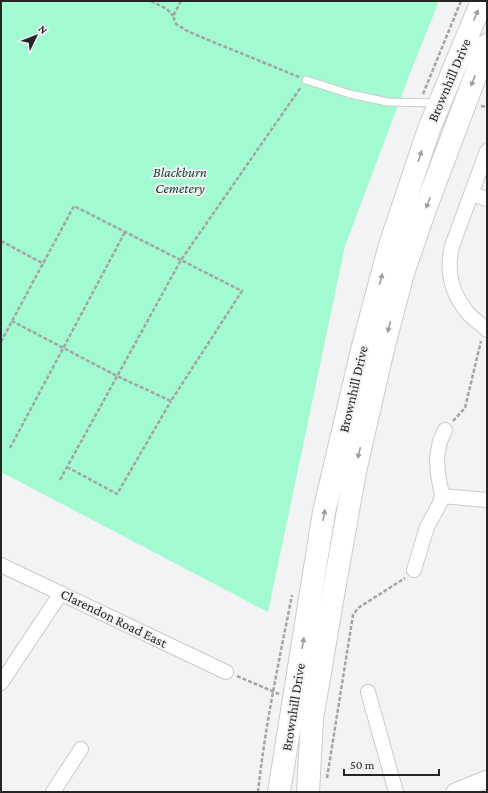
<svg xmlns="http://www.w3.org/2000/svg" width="488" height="793" font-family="'Crimson Pro',serif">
<rect width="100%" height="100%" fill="#f2f3f4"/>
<path fill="#a2fbd0" d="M1 1H439L409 76 345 246 268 612 1 472Z"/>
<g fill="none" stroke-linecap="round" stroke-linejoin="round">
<g stroke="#cacbcc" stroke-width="9">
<path id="service" d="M306 80 350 94 388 102 437 103"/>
</g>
<g stroke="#cacbcc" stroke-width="16">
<path id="minor" d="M487 151 452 246C446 271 451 293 468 313 473 319 481 324 487 330
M471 194 487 199
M442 496 487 500
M1 565 226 672
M414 570 427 527 440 503 442 496 438 474 437 457 440 441 445 430
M1 683 61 593
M368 692 396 792
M53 792 81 749"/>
</g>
<g stroke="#cacbcc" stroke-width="19">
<path id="tertiary" d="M455 792 487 779"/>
</g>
<g stroke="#cacbcc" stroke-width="24">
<path id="trunk" d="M279 792 324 512 363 346 390 245 429 129 482 1
M308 792 312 719 331 607 355 471 383 349 403 273 424 212 487 45"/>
</g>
<path stroke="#a3a4a4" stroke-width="2.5" stroke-dasharray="4 2" stroke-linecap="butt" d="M151 1 167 9 173 16
M181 1 173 16 176 24 189 32 299 77
M423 94 461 1
M481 106 487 107
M1 241 44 264
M1 342C25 296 50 251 74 206L242 291 171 401 117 376 12 321
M453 421 465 408 481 341
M10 448 125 232
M67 467 117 494 171 401
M60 480 181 260 301 87
M237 676 279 694
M327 778 353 615 358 608 405 578
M258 792C265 726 279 661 292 595"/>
<use href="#service" stroke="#fff" stroke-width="7"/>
<use href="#minor" stroke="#fff" stroke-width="14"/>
<use href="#tertiary" stroke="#fff" stroke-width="17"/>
<use href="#trunk" stroke="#fff" stroke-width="22"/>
</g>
<defs><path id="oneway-solid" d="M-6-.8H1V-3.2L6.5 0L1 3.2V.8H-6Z"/></defs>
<g fill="#9c9d9d">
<use href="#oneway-solid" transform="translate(476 15) rotate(-67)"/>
<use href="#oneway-solid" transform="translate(473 81) rotate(111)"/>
<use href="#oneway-solid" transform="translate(420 156) rotate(-72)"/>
<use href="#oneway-solid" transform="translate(428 203) rotate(111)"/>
<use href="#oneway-solid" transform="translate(381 279) rotate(-75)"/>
<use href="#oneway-solid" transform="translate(389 327) rotate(105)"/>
<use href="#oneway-solid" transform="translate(359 453) rotate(103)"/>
<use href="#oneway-solid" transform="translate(324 515) rotate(-80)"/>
<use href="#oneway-solid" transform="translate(303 643) rotate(-81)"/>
</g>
<g text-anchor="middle" stroke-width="4" stroke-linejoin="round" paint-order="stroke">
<g font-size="14" fill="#242525" stroke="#f2f3f4">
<text transform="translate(449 80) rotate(-67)" y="5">Brownhill Drive</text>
<text transform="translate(353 389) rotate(-77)" y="5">Brownhill Drive</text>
<text transform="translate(114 618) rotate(26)" y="5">Clarendon Road East</text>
<text transform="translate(293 707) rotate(-81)" y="5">Brownhill Drive</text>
</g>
<g font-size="14" font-style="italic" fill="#0f3d2a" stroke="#f2f3f4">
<text x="180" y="177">Blackburn<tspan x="180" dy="16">Cemetery</tspan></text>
</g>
</g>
<rect width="488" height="793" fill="none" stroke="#242525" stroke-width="4"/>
<g transform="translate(36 36) rotate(47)" stroke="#f2f3f4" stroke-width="3" paint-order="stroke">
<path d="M0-3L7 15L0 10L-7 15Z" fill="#242525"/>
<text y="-6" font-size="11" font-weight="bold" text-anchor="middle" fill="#242525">N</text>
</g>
<path d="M344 769v6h95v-6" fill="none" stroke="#242525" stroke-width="2"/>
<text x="350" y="769" font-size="12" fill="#242525" stroke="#f2f3f4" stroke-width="3" paint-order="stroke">50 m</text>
</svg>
